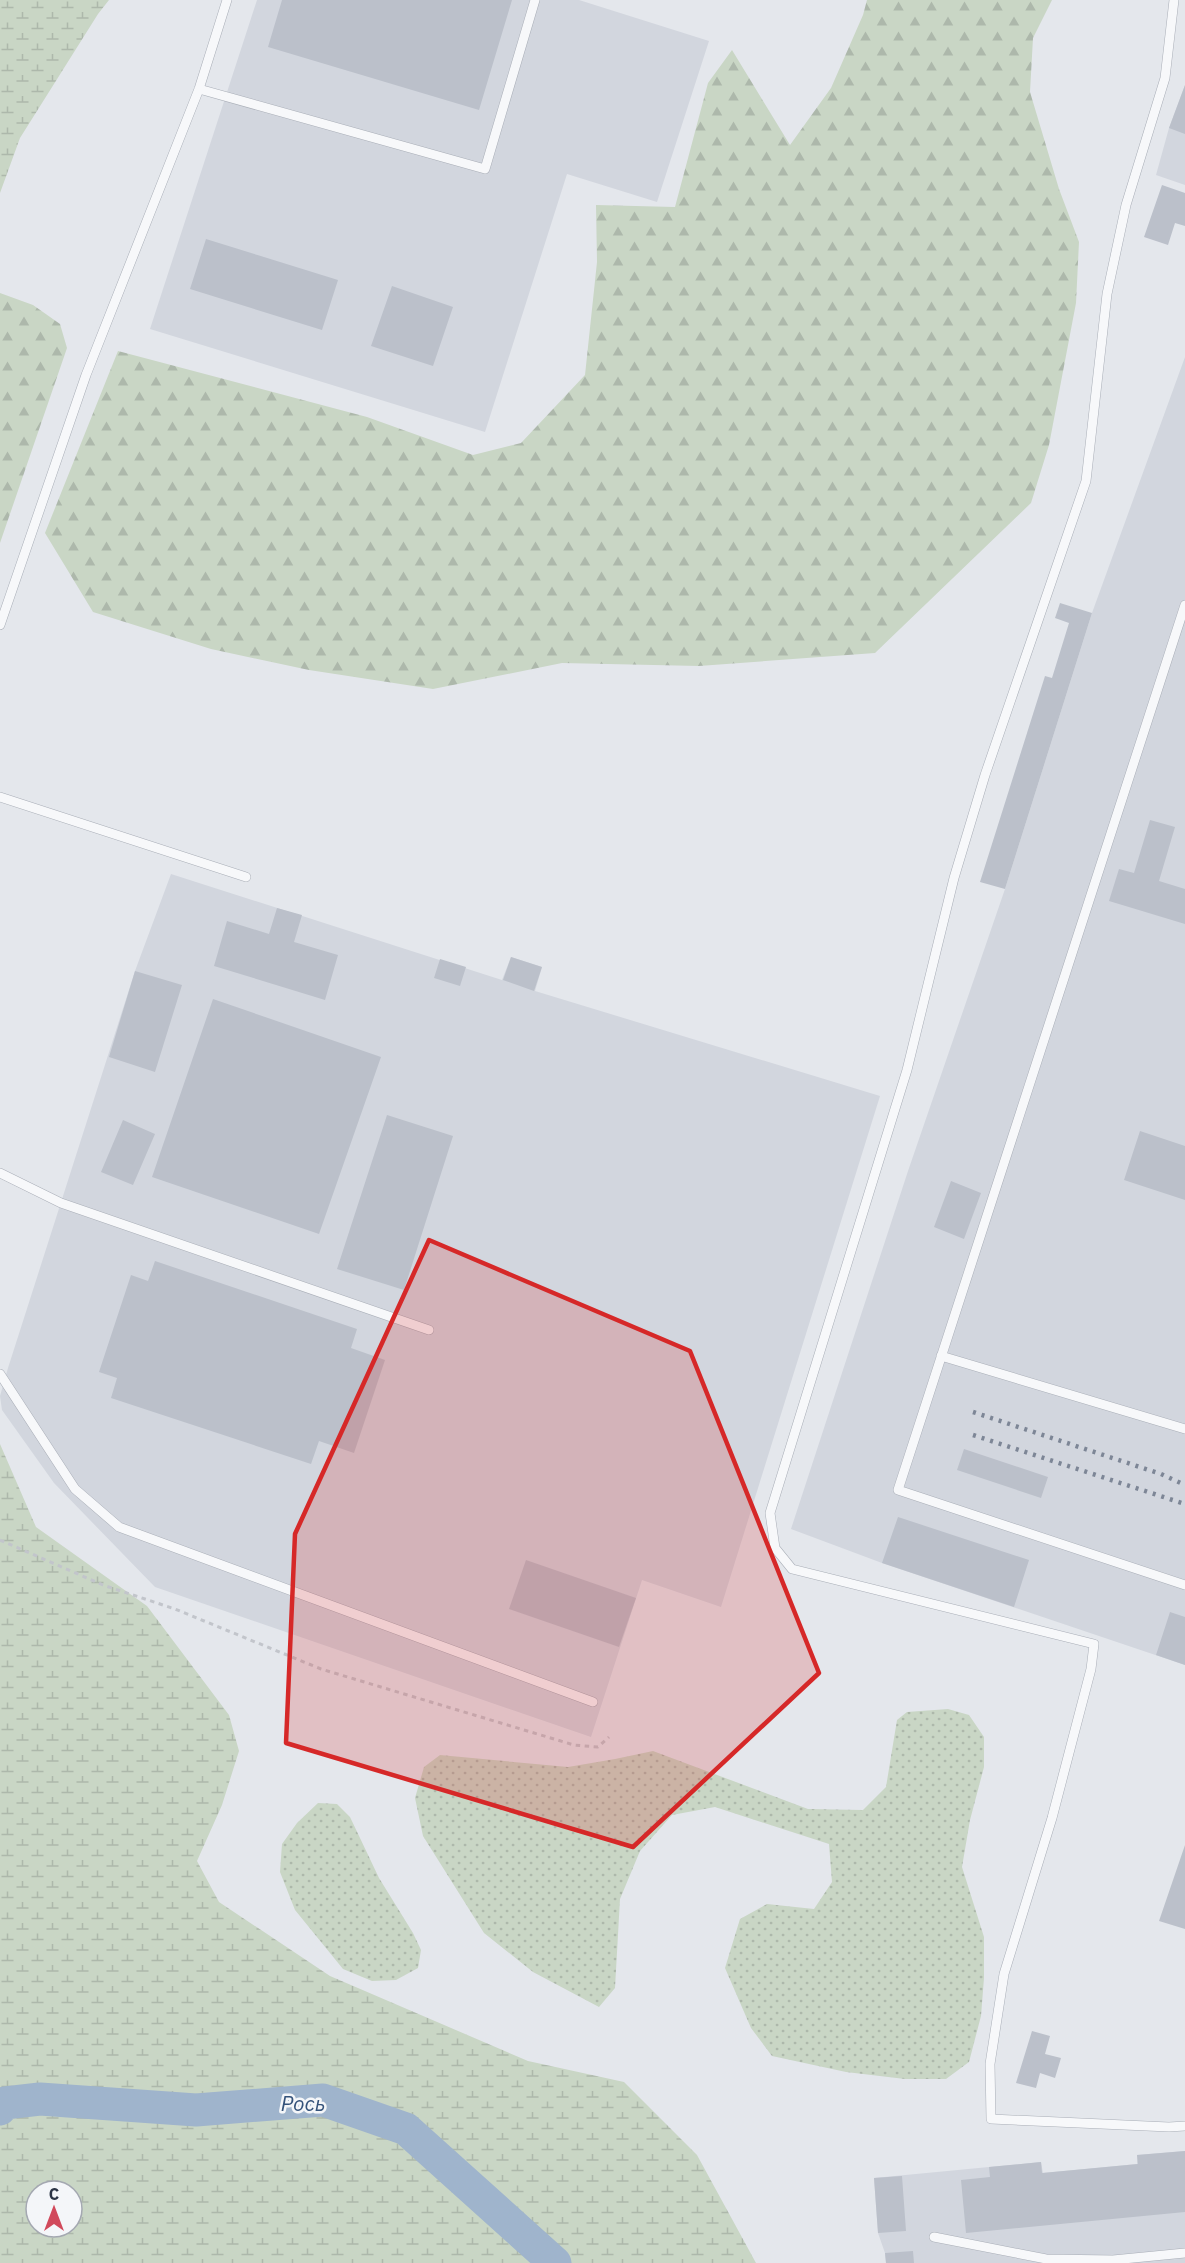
<svg xmlns="http://www.w3.org/2000/svg" width="1185" height="2263" font-family="'IBM Plex Sans',sans-serif">
<defs>
<pattern id="grass-dots" width="8" height="8" patternUnits="userSpaceOnUse" patternTransform="scale(1.5)"><rect width="8" height="8" fill="#c9d6c5"/><path d="M2 2h.1M6 6h.1" fill="none" stroke="#adb8ab" stroke-width="1.8" stroke-linecap="round"/></pattern>
<pattern id="forest-firs" width="22" height="20" patternUnits="userSpaceOnUse" patternTransform="scale(1.5)"><rect width="22" height="20" fill="#c9d6c5"/><path d="M5 1l3.5 6h-7zM16 11l3.5 6h-7z" fill="#adb8ab"/></pattern>
<pattern id="wetland-marsh" width="20" height="14" patternUnits="userSpaceOnUse" patternTransform="scale(1.5)"><rect width="20" height="14" fill="#c9d6c5"/><path d="M1 5h8M5 5V1M11 12h8M15 12V8" fill="none" stroke="#adb8ab"/></pattern>
</defs>
<rect width="100%" height="100%" fill="#e4e7ec"/>
<path fill="#d2d6de" d="M257 0H579L709 41 657 202 567 174 485 432 150 329Z
M1185 85V185L1156 175 1169 128Z
M1185 357V1665L882 1563 791 1529 908 1171 1005 889 1092 613Z
M171 874 502 980 511 957 542 967 535 991 880 1096 721 1607 642 1580 591 1737 155 1587 54 1483 2 1410 0 1396 8 1368 135 971Z
M1185 2151V2263H886L885 2253 878 2233 874 2178 1041 2162 1043 2173 1137 2164V2155Z"/>
<path fill="url(#grass-dots)" d="M948 1709 969 1715 984 1737V1767L970 1820 962 1867 984 1937V1978L981 2016 969 2062 946 2079H905L846 2072 772 2056 751 2028 725 1968 740 1919 767 1904 814 1909 832 1882 829 1844 715 1807 672 1815 640 1851 620 1899 615 1988 599 2007 533 1972 484 1933 423 1836 415 1798 424 1767 440 1755 568 1767 615 1759 653 1751 808 1809 863 1810 886 1787 897 1720 907 1712Z
M318 1803 337 1804 350 1817 379 1878 413 1933 421 1950 418 1968 396 1980 372 1981 343 1969 295 1910 280 1872 282 1844 297 1823Z"/>
<path fill="url(#forest-firs)" d="M867 0H1052L1033 38 1030 92 1059 189 1079 242 1076 303 1049 445 1031 503 875 653 699 666 562 663 433 689 309 670 211 649 93 612 45 533 118 351 367 417 473 455 521 443 585 375 597 262 596 205 675 207 708 83 732 50 790 145 831 88 863 15Z
M0 293 33 305 60 324 67 348 0 543Z"/>
<path fill="url(#wetland-marsh)" fill-rule="evenodd" d="M0 0H109L98 14 20 138 0 193Z
M0 1444 36 1527 147 1606 229 1715 239 1751 222 1805 197 1861 219 1902 330 1976 528 2061 624 2082 697 2155 756 2263H0ZM36 2191H72V2227H36Z"/>
<g fill="none" stroke-linecap="round" stroke-linejoin="round">
<path stroke="#9fb4cc" stroke-width="33" d="M0 2109 5 2103 40 2099 196 2110 323 2100 406 2129 555 2263"/>
</g>
<path fill="#bbc0ca" d="M282 0H512L479 110 268 47Z
M1185 85V134L1169 128Z
M1162 185 1185 193V226L1175 223 1168 245 1144 237Z
M206 239 338 280 322 330 190 289Z
M392 286 453 307 433 366 371 346Z
M1060 603 1092 613 1005 889 980 882 1045 676 1052 678 1069 623 1055 618Z
M1150 820 1175 827 1159 881 1185 889V924L1109 901 1119 869 1134 873Z
M277 908 302 915 294 942 338 955 325 1000 214 966 227 921 269 934Z
M511 957 542 967 534 991 503 980Z
M440 959 466 967 460 986 434 978Z
M135 971 182 985 155 1072 109 1057Z
M213 999 381 1057 319 1234 152 1177Z
M387 1115 453 1136 404 1290 337 1269Z
M123 1120 155 1134 133 1185 101 1172Z
M1140 1131 1185 1146V1200L1124 1180Z
M951 1181 981 1193 964 1239 934 1227Z
M155 1261 357 1329 351 1348 385 1360 354 1453 319 1441 311 1464 111 1398 117 1378 99 1372 131 1275 148 1281Z
M964 1449 1048 1477 1041 1498 957 1470Z
M898 1517 1029 1560 1014 1607 882 1563Z
M526 1560 636 1598 619 1647 509 1609Z
M1170 1612 1185 1617V1665L1156 1655Z
M1185 1845V1929L1159 1921Z
M1032 2031 1050 2036 1045 2054 1061 2058 1055 2078 1040 2073 1036 2088 1016 2083Z
M1185 2151V2212L966 2233 961 2180 990 2177 989 2167 1041 2162 1042 2173 1138 2164 1137 2155Z
M902 2176 906 2231 878 2233 874 2178Z
M913 2251 914 2263H886L885 2253Z"/>
<g fill="none" stroke-linecap="round" stroke-linejoin="round">
<g stroke="#a9aeb7" stroke-width="10">
<path id="lane" d="M1174 0 1165 78 1126 205 1107 294 1086 481 985 775 954 878 907 1070 770 1513 775 1548 792 1569 1094 1644 1091 1669 1052 1818 1004 1974 990 2064 991 2119 1169 2127 1185 2126
M199 89 485 169 535 0
M1185 605 898 1490 1185 1585
M0 625 86 375 199 89 227 0
M0 797 246 877
M0 1173 61 1203 429 1330
M941 1356 1185 1429
M0 1374 75 1489 119 1527 593 1702
M934 2237 1046 2259 1113 2260 1185 2253"/>
</g>
<path stroke="#c2c5cb" stroke-width="3" stroke-dasharray="4.5 4.5" stroke-linecap="butt" d="M0 1540 103 1585 175 1609 321 1669 574 1745 598 1747 609 1737"/>
<use href="#lane" stroke="#f7f8fa" stroke-width="9"/>
<path stroke="#7d8696" stroke-width="4.5" stroke-dasharray="3 6" stroke-linecap="butt" d="M973 1412 1161 1474 1185 1485
M973 1435 1185 1504"/>
</g>
<path fill="#d62828" fill-opacity="0.2" stroke="#d62828" stroke-width="4.5" stroke-linejoin="round" d="M429 1240 690 1351 819 1673 633 1847 286 1743 295 1534Z"/>
<g text-anchor="middle" stroke-width="5" stroke-linejoin="round" paint-order="stroke">
<g font-size="21" font-style="italic" fill="#34527a" stroke="#f4f6f9">
<text x="303" y="2111">Рось</text>
</g>
</g>
<g transform="translate(54 2209)"><circle r="28" fill="#f4f6f9" stroke="#a4a8b1" stroke-width="1.5"/>
<path d="M0-4.5L10 22L0 15L-10 22Z" fill="#d1495b"/>
<text y="-9" font-size="16" font-weight="bold" text-anchor="middle" fill="#2b3445">С</text>
</g>
</svg>
